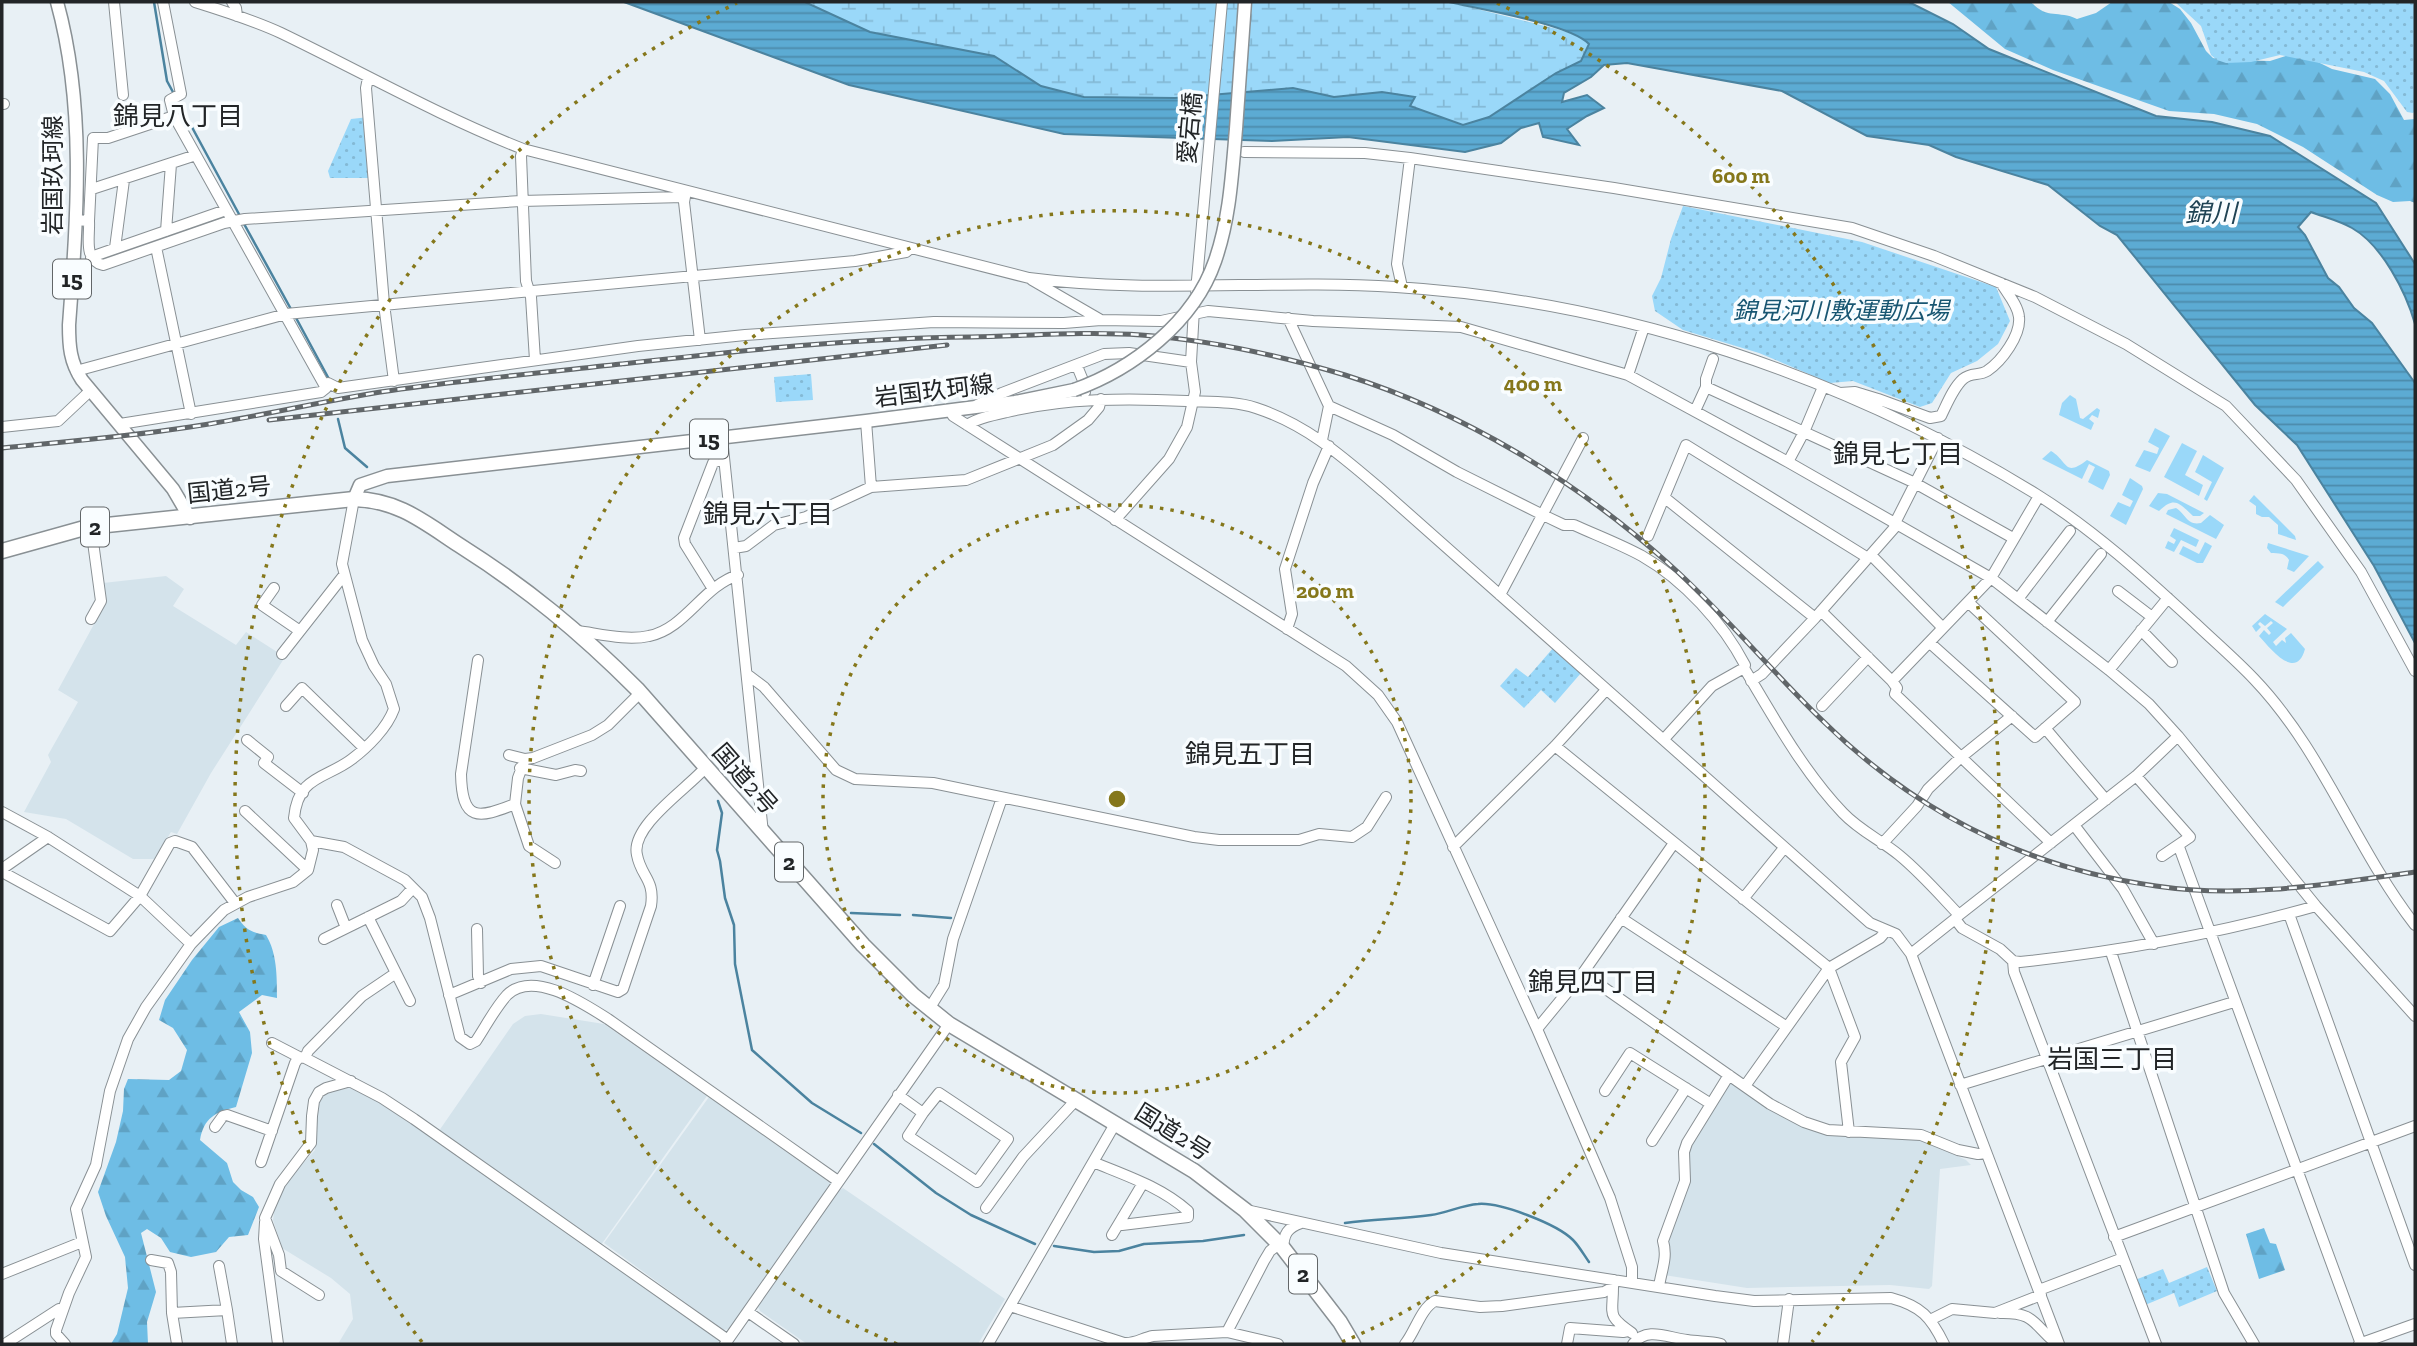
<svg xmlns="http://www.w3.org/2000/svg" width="2417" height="1346" font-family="'Zilla Slab','Noto Sans JP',serif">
<defs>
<pattern id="forest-firs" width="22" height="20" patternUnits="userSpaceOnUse" patternTransform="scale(1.75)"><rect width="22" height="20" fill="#6ebde5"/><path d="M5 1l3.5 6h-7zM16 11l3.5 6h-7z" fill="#5fa2c4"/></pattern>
<pattern id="wetland-marsh" width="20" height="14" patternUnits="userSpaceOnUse" patternTransform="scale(1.75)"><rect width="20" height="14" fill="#9ad8f9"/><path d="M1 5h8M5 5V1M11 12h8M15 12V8" fill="none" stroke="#84b9d5"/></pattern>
<pattern id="park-dots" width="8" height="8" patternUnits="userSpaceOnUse" patternTransform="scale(1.75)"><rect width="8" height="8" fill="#9ad8f9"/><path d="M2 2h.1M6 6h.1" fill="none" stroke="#84b9d5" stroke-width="1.8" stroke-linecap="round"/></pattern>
<pattern id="water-rules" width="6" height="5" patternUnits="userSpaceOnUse" patternTransform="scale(1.75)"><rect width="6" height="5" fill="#5cabd3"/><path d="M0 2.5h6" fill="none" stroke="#4c8bab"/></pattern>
</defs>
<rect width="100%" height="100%" fill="#e8f0f5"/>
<path fill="#d4e3eb" d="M166 576 184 589 173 606 236 645 246 632 285 657 211 773 177 834 171 832 154 859H133L66 819 24 812 51 762 48 755 78 702 58 690 105 604 103 583Z
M541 1014 604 1024 707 1096 596 1252 721 1341 719 1344H338L353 1319 350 1294 331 1278 282 1248 273 1220 275 1205 283 1186 315 1150 318 1104 323 1095 331 1090 350 1088 364 1093 434 1138 513 1024 525 1016Z
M1734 1081 1818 1131 1919 1138 1966 1160 1971 1165 1940 1169 1932 1286 1929 1289 1890 1285 1747 1288 1664 1275 1670 1249 1668 1240 1690 1143 1729 1082Z
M709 1097 840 1190 843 1188 1005 1299 978 1344H807L760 1311 758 1307 749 1301 730 1329 723 1330 604 1243Z"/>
<path fill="#9ad8f9" d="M2070 395 2076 399 2080 418 2083 419 2097 408 2100 410 2098 418 2092 415 2089 419 2094 423 2091 430 2059 415 2062 403Z
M2155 428 2170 436 2150 472 2135 466 2144 450 2157 454 2159 448 2148 442Z
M2182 443 2197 451 2185 475 2203 485 2199 496 2164 477Z
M2051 451C2068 461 2064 478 2087 460L2109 471 2110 475 2103 490 2088 482 2095 467 2089 464 2082 479 2042 459Z
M2203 455 2224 468 2207 501 2204 499 2212 482 2195 472Z
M2130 478 2142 486 2143 489 2126 525 2110 516 2118 502 2130 507 2133 501 2122 495Z
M2158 493 2167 494 2204 513 2200 516H2193C2180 504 2175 495 2159 511L2149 506Z
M2254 495 2295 536 2296 540 2278 534V525L2269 517H2262L2256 514V506L2249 501Z
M2176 508C2186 514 2187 526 2201 523L2210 515 2224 525 2216 539 2166 514 2168 510Z
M2174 528 2199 540 2196 547 2181 540 2174 552 2165 548 2168 541 2174 544 2176 540 2170 536Z
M2205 542 2212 546 2203 563H2197L2179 554 2183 546 2199 554Z
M2268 543 2309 556 2294 572 2287 569 2289 560C2284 552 2280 554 2271 553L2267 548Z
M2318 561 2324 567 2283 607 2275 602Z
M2265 614 2287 629 2273 642 2276 646 2282 640 2286 643 2285 638 2291 633 2305 649C2296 682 2270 648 2259 636L2264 630 2269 635 2271 633 2267 628 2273 623 2271 621 2265 626 2260 622 2258 624 2261 627 2256 632 2252 626Z"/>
<path fill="url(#forest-firs)" d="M1948 2H2031C2047 20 2058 10 2077 19L2096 13 2112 2H2169L2180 9 2191 23 2206 51 2213 58 2224 60 2270 61 2292 54 2312 59 2332 69 2375 79 2390 94 2404 120 2415 119V203L2410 201 2393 202 2377 195 2303 147 2257 124 2214 114 2169 111 2053 70 2005 49Z
M238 918C245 929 252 933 266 935 277 953 277 976 277 998L262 995 239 1012 250 1032 252 1053 236 1107C215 1112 204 1118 200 1140L227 1163 233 1182 241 1190 253 1197 259 1207 248 1235 229 1237 216 1252 191 1257 170 1252 161 1238 147 1229 141 1233 156 1292 147 1322 148 1344H111L117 1334 128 1288 125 1257 106 1216 98 1192 116 1142 123 1111 124 1089 128 1079 169 1080 181 1071 187 1050 173 1028 159 1020 165 1000 192 960 219 927Z
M2264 1228 2270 1243 2276 1244 2285 1270 2259 1279 2246 1234Z"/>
<path fill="url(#wetland-marsh)" d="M805 2H1449L1557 29 1582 37 1589 44 1581 61 1556 73 1489 117 1463 125 1409 106 1415 97 1382 92 1333 97 1293 88 1175 98 1084 97 1042 86 994 56 870 32Z"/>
<path fill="url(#park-dots)" d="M2175 2H2415V111L2413 113 2407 112 2384 81 2364 72 2280 55 2251 62 2226 63 2217 60 2211 55 2201 26Z
M369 117 374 178H330L328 171 351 119Z
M1683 206 1862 242 1996 287 2010 321 1998 344 1977 361 1951 373 1932 403 1920 407 1853 381 1830 383 1759 353 1683 330 1655 311 1652 296 1661 278 1671 239Z
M811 374 813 400 776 402 774 377Z
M1554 647 1581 673 1555 703 1541 690 1524 708 1500 686 1516 668 1528 677Z
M2207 1267 2217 1291 2179 1307 2174 1293 2145 1305 2135 1280 2163 1269 2169 1283Z"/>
<path fill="url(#water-rules)" stroke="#4b839f" stroke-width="2" d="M624 2H805L870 32 994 56 1041 86 1084 97 1175 98 1293 88 1334 97 1382 92 1415 97 1410 106 1463 125 1489 117 1556 73 1581 61 1589 44C1570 24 1479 9 1449 2H1909L1953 24 1989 49 2156 116 2212 122 2270 136 2376 203 2415 264V324C2406 292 2382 245 2352 228 2340 221 2324 217 2311 212L2298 227 2305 235 2328 278 2339 287 2354 308 2372 323 2415 383V643L2374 566 2297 445 2255 405 2117 235 2100 226 2048 185 1956 157 1929 145 1867 136 1782 91 1627 63 1604 65 1591 77 1564 93 1562 102 1587 95 1604 108 1587 116 1567 129 1579 145 1543 137 1539 123 1521 128 1501 143 1465 152 1348 137 1272 141 1064 134 849 85Z"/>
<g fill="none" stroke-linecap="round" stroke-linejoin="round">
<path stroke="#4b839f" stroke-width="2.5" d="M154 2 167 81 240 216
M243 222 292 311
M295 316 330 381
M338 419 345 448 367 467
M718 801 722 813 717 850 720 861 725 898 734 925 735 964 752 1050 812 1103 861 1133
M851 913 900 915
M913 915 951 918
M874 1144 936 1193 971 1215 1035 1244
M1345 1223C1373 1219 1402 1219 1431 1215 1447 1213 1462 1205 1478 1204 1500 1202 1557 1224 1573 1240 1579 1246 1584 1255 1589 1262
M1054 1246 1094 1252 1119 1251 1144 1244 1203 1241 1244 1235"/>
<g stroke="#899094" stroke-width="12">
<path id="minor" d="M114 2 123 95
M195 2C224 11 253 20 281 33 362 72 439 116 523 149L1029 278C1151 294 1274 279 1396 287 1622 301 1844 376 2036 494 2094 530 2145 577 2195 623 2215 642 2236 660 2254 679 2323 751 2355 848 2415 925
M232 2 236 8 237 16
M368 78 366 88 384 304 394 381
M2 104H4
M523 149 521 156 526 281 531 297 535 360
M1244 152 1365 153 1410 158 1614 188 1852 228 1934 256 2035 297 2126 344 2226 406 2296 480 2361 572 2415 671
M92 189 196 155
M686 191 684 202 700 340
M75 220 89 221C90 237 83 260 103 265L224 223 245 219 521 201 684 197
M89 221 93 138H108L174 116
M166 231 171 164
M156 247 191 414
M115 248 124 180
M91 257 226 210
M1032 280 1101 320
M1402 287 1397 264 1410 158
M1196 291 1222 2
M1288 318 1329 406 1322 440
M1077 366 1084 383 1085 392
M76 371 286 314 855 261 906 252 911 248
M1628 375 1644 327
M324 384 328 383 338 388 638 346 745 335 934 322 1064 323 1101 320 1161 321 1208 311 1313 321 1461 327 1628 375 1788 462 1991 578 2109 670 2149 704 2178 736 2316 906 2415 1016
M1706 387V379L1713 359
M1840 393 1855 392 1878 399 1930 418 1941 416C1947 404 1953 388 1963 379 1971 372 1979 376 1987 371 2002 361 2021 335 2019 317 2018 305 2007 293 2001 283
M977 405 1002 393 1104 354 1129 353 1191 362
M1329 406 1393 435 1457 472 1543 515 1564 525H1574C1596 535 1620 544 1642 556 1684 580 1723 623 1745 665L1744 668C1774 718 1803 771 1843 813 1860 831 1881 840 1899 855 1921 873 1940 895 1959 915L1955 919 1962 928 2000 949 2013 961 2020 962C2122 951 2217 934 2316 906
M950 410 953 416 1346 666 1378 695 1397 722 1537 1029 1610 1198 1632 1267V1283
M1695 411 1706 387 1913 482 2013 538
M866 421 871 487
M120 424 321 392 326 388 174 116 170 100 181 94 163 2
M967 425C978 418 993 415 1007 412 1066 398 1127 398 1187 401 1210 402 1235 401 1256 408 1308 425 1344 458 1384 492L1870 923 1896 934 1911 954 2059 1344
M2 427 58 421 91 390
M722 438 763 833
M1788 462 1804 432 1823 387
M1665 498 1815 618
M1115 520 1169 459 1187 427 1195 392 1191 362 1194 309
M1894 525 1938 438
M88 527 93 542 101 601 91 619
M1648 536 1686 445 1868 558
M734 548 746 546 774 525 806 517 871 487 966 480 1053 445 1088 420 1099 407 1101 399
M1871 555 1943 628
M274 588 262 605 300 631
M713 589 685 544 684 538 713 463 724 457
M2118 591 2152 617
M1500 595 1583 438
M2018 599 2070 531
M1821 611 1892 681 1897 688 1895 694 2051 843
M2047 622 2101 554
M1287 629 1292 614 1285 569 1313 483 1329 446
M2141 630 2172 662
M578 631C600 634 627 641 649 636 685 629 703 586 738 575
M1930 643 2035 737 2075 702 1968 602
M282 654 344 575
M478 660 461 774C462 822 478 819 515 804
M2109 670 2168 598
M748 675 764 687 836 770 855 779 933 783 1194 837 1219 840H1299L1319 834 1352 837 1367 827 1386 797
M1751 681 1762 674 1815 618 1896 526
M1892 681 1991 578 2039 496
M286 706 302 688 364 748
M1822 706 1868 657
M2045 728 2106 800
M1664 739 1712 686 1744 668
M247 740 268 757 264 763 303 793
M1555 746 1829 968 1855 1037 1841 1062 1849 1132
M509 755 525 759 533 758 592 735 608 725 640 693
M525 759 518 778 515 804 529 846 555 863
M520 768 556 775 575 770 581 771
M2136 776 2190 837 2162 856
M245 811 308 870
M2 812 48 837 140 896 191 944
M2074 825 2123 889 2154 944
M311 841 344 847 405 880 422 897 430 918 460 1037 470 1044 476 1041C486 1026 495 1008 507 995 533 969 584 1004 608 1019L838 1181
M1882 844 1917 806 1928 789 1960 758 2012 716
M1453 847 1555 746 1606 690
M2179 847 2361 1344
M2 869 48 837
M2 872 110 931 140 896 170 843 175 841 192 847 235 903
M1743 899 1784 848
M337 905 346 928
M2289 914 2415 1265
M1959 915 2136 776 2178 736
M368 917 410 1001
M1621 918 1787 1027
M477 929 478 976 481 983
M324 939 401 901 413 888
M2111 952 2224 1293 2254 1344
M1911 954 1955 919
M2013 961 2014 972 2156 1344
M1583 973 1770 1104 1804 1122 1828 1130 1921 1135 1958 1150 1978 1154 1986 1153
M593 985 620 906
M449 995 511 969 541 966 618 992 623 989 651 906C655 879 641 877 637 855 630 826 688 788 705 768
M929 1009 944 985 953 939 1002 798
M1537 1029 1583 973 1674 843
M272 1043 299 1057
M305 1058 308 1051 362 996 396 973
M1960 1085 2234 1002
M1745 1086 1829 968 1880 938 1886 931
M1605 1091 1630 1053 1711 1104
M898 1095 923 1113 939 1093 1008 1139 977 1182 908 1136 923 1113
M215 1127 223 1116 227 1115 272 1131
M1652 1141 1686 1088
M261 1162 295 1063 299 1057 305 1058 382 1098 414 1119 728 1340
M1093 1162C1127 1176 1161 1187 1188 1211V1217L1122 1225 1121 1220 1143 1183
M986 1208 1023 1157 1076 1100
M1246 1210 1441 1253 1715 1296 1754 1301 1891 1298C1921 1306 1931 1317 1944 1344
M265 1222 264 1239 278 1344
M1112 1235 1121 1220
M2114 1237 2415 1126
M1283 1248C1284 1234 1287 1228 1301 1223
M151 1260 168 1263 171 1272 172 1313 177 1344
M2 1274 82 1242
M1613 1287C1613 1315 1606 1315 1632 1333
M1659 1287C1661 1271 1668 1258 1663 1241L1685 1181 1684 1152 1687 1143 1729 1075
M2039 1290 2123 1258
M319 1295 281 1271 279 1255 265 1218 280 1184 311 1143 312 1116 314 1101 319 1092 326 1088 351 1081
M1010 1306 1124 1343C1135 1344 1142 1338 1153 1336L1227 1332 1278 1344
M227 1310 232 1344
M748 1312 794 1344
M172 1313 227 1310 219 1266
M2000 1313C2036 1312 2033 1325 2057 1344
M1930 1320 1952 1309 1995 1313 2041 1295
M1227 1332 1264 1261 1270 1251 1279 1244
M5 1344 59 1309 63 1310
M65 1344 56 1334V1330L69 1293 86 1257 76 1209 96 1165 110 1091 128 1039 146 1007 191 944 224 910 248 897 293 882 308 870 313 850 311 841 294 818C298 775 326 779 352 759 368 747 387 728 394 709L386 684 374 666 362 640 342 564 354 499
M725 1344 949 1024
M988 1344 1115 1124
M1405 1344C1415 1332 1421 1308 1435 1301L1480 1307 1502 1306 1604 1292 1613 1287 1614 1280
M1567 1344 1570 1328 1623 1332 1628 1331
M1633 1344C1647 1326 1668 1338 1687 1340 1699 1342 1709 1341 1721 1344
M1783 1344 1789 1299
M2359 1344 2415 1324"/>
</g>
<g stroke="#899094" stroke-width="15">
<path id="major" d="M57 2C86 107 77 218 69 325 69 346 70 362 82 380L173 489 190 518
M354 499 360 485 387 476 866 421 1015 402 1074 390"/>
</g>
<g stroke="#899094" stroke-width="17">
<path id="highway" d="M2 551 88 527 354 499C398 500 424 522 459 545 527 588 580 632 637 689L863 945 913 995 949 1024 1194 1171 1245 1210 1283 1248 1340 1322 1353 1344"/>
</g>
<use href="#minor" stroke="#fff" stroke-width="10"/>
<use href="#major" stroke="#fff" stroke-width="12"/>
<use href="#highway" stroke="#fff" stroke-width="14"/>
<g stroke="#616669" stroke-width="5">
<path id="rail" d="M269 420 947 345
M2 448C62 442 123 437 183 428 256 418 328 399 401 389 474 379 548 372 621 364 738 351 854 338 971 337 1027 336 1085 331 1141 335 1210 340 1278 355 1345 375 1463 412 1577 481 1669 564 1724 613 1771 671 1824 722 1917 813 2026 868 2156 886 2243 899 2329 884 2415 872"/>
</g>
<use href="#rail" stroke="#f9fdff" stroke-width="2.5" stroke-dasharray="8" stroke-linecap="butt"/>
<g stroke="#899094" stroke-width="15" stroke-linecap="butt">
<path id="major-bridge" d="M1074 390C1133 369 1194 322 1215 261 1230 218 1232 174 1236 129 1239 87 1242 44 1245 2"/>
</g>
<use href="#major-bridge" stroke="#fff" stroke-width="12"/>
</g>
<g fill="none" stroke="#85771b" stroke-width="3.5" stroke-dasharray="3.5 7">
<circle cx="1117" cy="799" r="294"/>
<path d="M897 1344A588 588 0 1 1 1337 1344"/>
<path d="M422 1342A882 882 0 0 1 737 3M1497 3A882 882 0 0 1 1812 1342"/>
</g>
<g text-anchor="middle" stroke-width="7" stroke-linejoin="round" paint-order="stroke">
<g fill="#f9fdff" stroke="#626668" stroke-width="2">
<rect x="53" y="259.5" width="38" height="39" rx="5"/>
<rect x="690" y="419.5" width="38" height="39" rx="5"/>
<rect x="81" y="507.5" width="28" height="39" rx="5"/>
<rect x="775" y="842.5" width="28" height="39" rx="5"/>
<rect x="1289" y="1254.5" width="28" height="39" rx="5"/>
</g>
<g font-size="23" font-weight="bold" fill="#222527">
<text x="72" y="287">15</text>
<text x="709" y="447">15</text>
<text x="95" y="535">2</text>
<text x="789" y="870">2</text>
<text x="1303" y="1282">2</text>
</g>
<g font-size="24" fill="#222527" stroke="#f9fdff">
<text transform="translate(1190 128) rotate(-85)" y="8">愛宕橋</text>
<text transform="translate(53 175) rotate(-90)" y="8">岩国玖珂線</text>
<text transform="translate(934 391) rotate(-7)" y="8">岩国玖珂線</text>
<text transform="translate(229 490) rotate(-6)" y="8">国道2号</text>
<text transform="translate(745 779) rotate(49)" y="8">国道2号</text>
<text transform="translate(1173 1132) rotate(32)" y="8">国道2号</text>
</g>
<g font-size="24" font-style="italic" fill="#185672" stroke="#f9fdff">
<text x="1841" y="319">錦見河川敷運動広場</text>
</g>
<g font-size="26" fill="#222527" stroke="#f9fdff">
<text x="178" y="125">錦見八丁目</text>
<text x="1898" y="463">錦見七丁目</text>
<text x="768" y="523">錦見六丁目</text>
<text x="1250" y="763">錦見五丁目</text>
<text x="1593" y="991">錦見四丁目</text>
<text x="2112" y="1068">岩国三丁目</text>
</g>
<g font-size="26" font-style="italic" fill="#1f4354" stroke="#f9fdff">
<text x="2211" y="222">錦川</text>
</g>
</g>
<circle cx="1117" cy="799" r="10" fill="#85771b" stroke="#f9fdff" stroke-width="3.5"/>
<g font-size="21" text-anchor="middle" font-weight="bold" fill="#85771b" stroke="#f9fdff" stroke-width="7" stroke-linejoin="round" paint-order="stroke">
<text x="1741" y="183">600 m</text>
<text x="1533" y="391">400 m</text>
<text x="1325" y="598">200 m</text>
</g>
<rect width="2417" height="1346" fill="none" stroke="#222527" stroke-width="7"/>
</svg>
